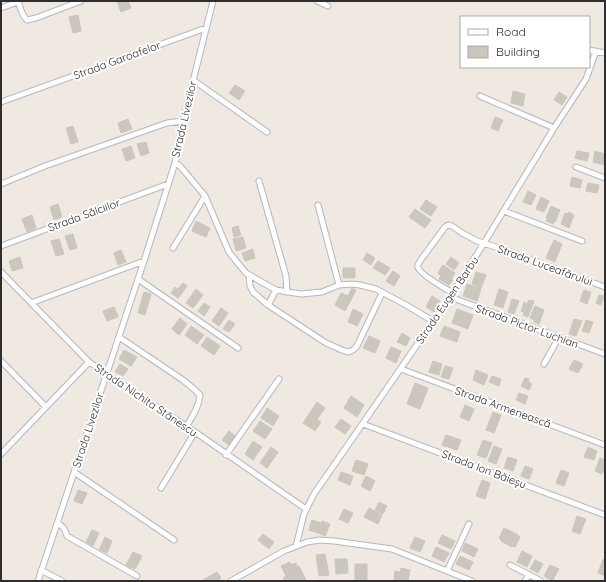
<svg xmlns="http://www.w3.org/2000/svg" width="606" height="582" font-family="Quicksand,sans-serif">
<rect width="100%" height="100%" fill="#efe9e1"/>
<path fill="#cbc7bf" stroke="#cbc5ba" d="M117 1H128L131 8 121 12Z
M78 15 81 31 73 33 69 17Z
M235 85 245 91 239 100 229 93Z
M513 91 525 94 523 106 511 103Z
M559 92 567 97 562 105 554 100Z
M495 117 503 120 498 131 491 128Z
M128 119 132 129 121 133 118 123Z
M73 126 78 142 71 144 66 128Z
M146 142 149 153 141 156 137 144Z
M131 146 135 158 126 161 122 149Z
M577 151 589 153 587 161 575 158Z
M595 151 605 154 604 165 593 162Z
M572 177 582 180 580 188 570 186Z
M588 183 599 185 597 193 586 191Z
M528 191 536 195 531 205 523 202Z
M541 197 549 201 544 212 536 209Z
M426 200 437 207 431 216 420 209Z
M58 204 62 217 54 220 50 207Z
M551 206 560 210 555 222 554 221 553 224 546 221 548 218H546Z
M415 209 431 220 425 228 409 217Z
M569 212 574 215 569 228 561 224 565 213 568 214Z
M32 215 36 228 27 232 22 219Z
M196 221 210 228 206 237 192 231Z
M238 226 241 235 234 237 232 228Z
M73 234 77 248 70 250 65 236Z
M243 237 246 248 236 251 233 239Z
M59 239 64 254 56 256 51 241Z
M554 240 562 244 555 262 546 258Z
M253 249 255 258 245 261 242 253Z
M121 250 126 262 118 265 114 253Z
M367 253 375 258 371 265 363 260Z
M20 257 23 268 12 271 9 261Z
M451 257 459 263 454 270 446 264Z
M378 261 390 268 385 275 373 268Z
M443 265 455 273 451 279 453 280 449 285 439 279 441 276 438 273Z
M343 268H355V278H343Z
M393 271 400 276 394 286 386 281Z
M476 272 486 275 481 288 472 284Z
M183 283 187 286 182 293 178 289Z
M467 284 481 289 477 301 463 296Z
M175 287 182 293 178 298 171 293Z
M352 288 356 290 352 298 348 296Z
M196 289 203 295 193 308 186 303Z
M499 289 508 292 503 308 494 305Z
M584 290 591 292 587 304 580 301Z
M144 292 151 294 145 315 138 313Z
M341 293 352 298 345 311 335 305Z
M599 295 604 296 601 305 596 303Z
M432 296 440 301 434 312 426 307Z
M512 299 519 301 514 314 508 312Z
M529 300 534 301 528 317 523 315 524 312 521 311 524 302 527 304Z
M204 303 210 307 204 316 198 311Z
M535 306 544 310 539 324 534 322 535 320 530 318Z
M114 307 118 317 107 321 103 311Z
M221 308 228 313 219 326 212 321Z
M353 309 363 314 357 326 348 322Z
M457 309 473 315 468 329 452 323Z
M180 318 187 324 179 335 172 329Z
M574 319 582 321 576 336 569 334Z
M229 320 235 324 229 332 223 329Z
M586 320 593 322 589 333 582 331Z
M191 326 204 335 197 344 185 335Z
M444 326 460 332 457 342 440 336Z
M402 333 410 338 406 346 397 342Z
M369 336 380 341 375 353 363 348Z
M207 337 220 346 214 355 201 346Z
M391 347 401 351 396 363 386 358Z
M124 350 137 357 131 366 119 359Z
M574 360 583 364 578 373 569 369Z
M433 361 442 364 439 375 429 372Z
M120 364 128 369 123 376 115 372Z
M445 366 453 368 449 379 441 377Z
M476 370 488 375 484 385 473 380Z
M492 376 501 379 499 386 489 382Z
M525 378 529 379 528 381 532 384 529 390 521 386Z
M415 383 428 388 420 409 407 404Z
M519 393 528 396 525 404 516 400Z
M351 396 364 405 357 417 344 408Z
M317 402 325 408 311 428 303 423Z
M465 405 474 409 469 421 460 417Z
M267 408 279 416 273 426 261 418Z
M493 412 501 415 494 433 486 430Z
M317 419 321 422 315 431 311 428Z
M341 419 351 426 345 434 335 427Z
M260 421 272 429 265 439 253 431Z
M229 431 235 436 229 445 222 440Z
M446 435 461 440 457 450 442 445Z
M483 440 492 443 486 458 477 455Z
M253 441 262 447 253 460 245 454Z
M494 446 502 449 496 464 488 461Z
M271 447 278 452 267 468 260 463Z
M588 447 597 451 594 460 584 457Z
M508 457 517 460 513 471 504 468Z
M600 458 605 460V467L602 474 595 471Z
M356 460 368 464 364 475 352 471Z
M525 466 533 469 529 479 521 476Z
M561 470 569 473 564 486 556 483Z
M341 472 353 476 350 485 338 480Z
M366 476 375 481 370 491 361 486Z
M482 480 490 483 485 499 476 496Z
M78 490 87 493 82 504 74 501Z
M379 502 387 506 383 514 375 510Z
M369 508 382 515 378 524 364 517Z
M344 509 353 513 348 523 339 519Z
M577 516 586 519 580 534 572 531Z
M312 520 321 523 318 533 309 530Z
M322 521 330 524 325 536 318 533Z
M504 528 507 530V529L518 535V536L520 537 515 547 512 546V547L501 541V540L499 538Z
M92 530 99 533 93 546 86 542Z
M263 534 274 542 269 549 258 540Z
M442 535 455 541 451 549 438 543Z
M105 537 112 541 107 553 99 550Z
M415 537 425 541 420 552 410 548Z
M465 543 478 549 474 557 462 551Z
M436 547 449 553 444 562 432 556Z
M522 551 532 556 527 567 517 562Z
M133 552 142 556 135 569 126 565Z
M325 554 329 575 319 576 316 555Z
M460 556 473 562 469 570 456 564Z
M335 559H347L348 573 336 574Z
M603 559 605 560V576L598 573Z
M535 560 543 564 538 573 530 569Z
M290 562 291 565 296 563 297 567 299 566 306 580 304 581H285L283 578 286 576 281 566Z
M355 564H367V581H355Z
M550 565 559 569 552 581 544 576Z
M401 568 410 570 408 581H399Z
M395 571 400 572 399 581H394Z
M217 572 221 578 216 581H203V580Z"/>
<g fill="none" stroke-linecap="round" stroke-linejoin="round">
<g stroke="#b4b7c1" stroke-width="7">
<path id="minor" d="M18 1C20 7 22 16 27 20L36 18 81 1
M317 1 328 6
M1 8 18 2
M589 50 605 53
M193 80 267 132
M480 96 554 128
M1 102 206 28
M175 163 180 166 205 196 229 252 237 262 246 273 260 281 276 290 301 294 322 292 339 285 352 284 360 285 376 289 406 305 433 321
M576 167 605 178
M259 181 286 276 287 292
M1 184 45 166 167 123 183 121
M318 205 339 285
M504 211 582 241
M1 246 168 184
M173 248 205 196
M1 272 89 362 195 432 306 509
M249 275 250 286 253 292 268 305 326 343 342 350 348 352 351 351 354 349 357 346 382 293
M138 279 238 348
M453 293C446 289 419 274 418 267 417 265 419 263 420 261L445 227 448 225 452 226 462 233 477 241 505 250 605 287
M450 297 605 354
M31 303 144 261
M268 305 276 290
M119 337 183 380 195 390 200 395C199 407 192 417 186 427
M1 361 46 407
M544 364 559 337
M401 369 605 445
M363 424 605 515
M1 454 89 362
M226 455 279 379
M74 472 174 540
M161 488 195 432
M57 523C63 526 65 529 67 536L137 576
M296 546 304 514 314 494 450 297 484 243 554 128 586 79 596 51
M510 565 541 581
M41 570 62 581
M447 571 469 524
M38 581 144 261 175 163 183 121 213 1
M231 581 284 551 307 542 320 540 334 541 392 549 472 581
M525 581 528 575"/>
</g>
<use href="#minor" stroke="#fff" stroke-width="5"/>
</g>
<g text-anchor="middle" stroke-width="4" stroke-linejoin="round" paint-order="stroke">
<g font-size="11" fill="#2e2e2e" stroke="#fff">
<text transform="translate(117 60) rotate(-20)" y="4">Strada Garoafelor</text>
<text transform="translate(184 119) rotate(-77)" y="4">Strada Livezilor</text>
<text transform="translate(84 215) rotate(-20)" y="4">Strada Sălciilor</text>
<text transform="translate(545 265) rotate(20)" y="4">Strada Luceafărului</text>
<text transform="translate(447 300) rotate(-56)" y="4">Strada Eugen Barbu</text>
<text transform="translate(527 326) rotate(20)" y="4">Strada Pictor Luchian</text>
<text transform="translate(146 400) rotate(34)" y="4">Strada Nichita Stănescu</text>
<text transform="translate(503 407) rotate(20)" y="4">Strada Armenească</text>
<text transform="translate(88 430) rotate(-72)" y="4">Strada Livezilor</text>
<text transform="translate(484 469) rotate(21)" y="4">Strada Ion Băieșu</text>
</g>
</g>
<rect width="606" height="582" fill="none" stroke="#2e2e2e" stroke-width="4"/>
<rect x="460" y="16" width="130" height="52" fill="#ffffff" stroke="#ababab"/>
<rect x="468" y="29" width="20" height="6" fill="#ffffff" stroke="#ababab"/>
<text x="496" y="36" font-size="12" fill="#2e2e2e">Road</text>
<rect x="468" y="46" width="20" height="12" fill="#cbc7bf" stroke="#ababab"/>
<text x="496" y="56" font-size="12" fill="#2e2e2e">Building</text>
</svg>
